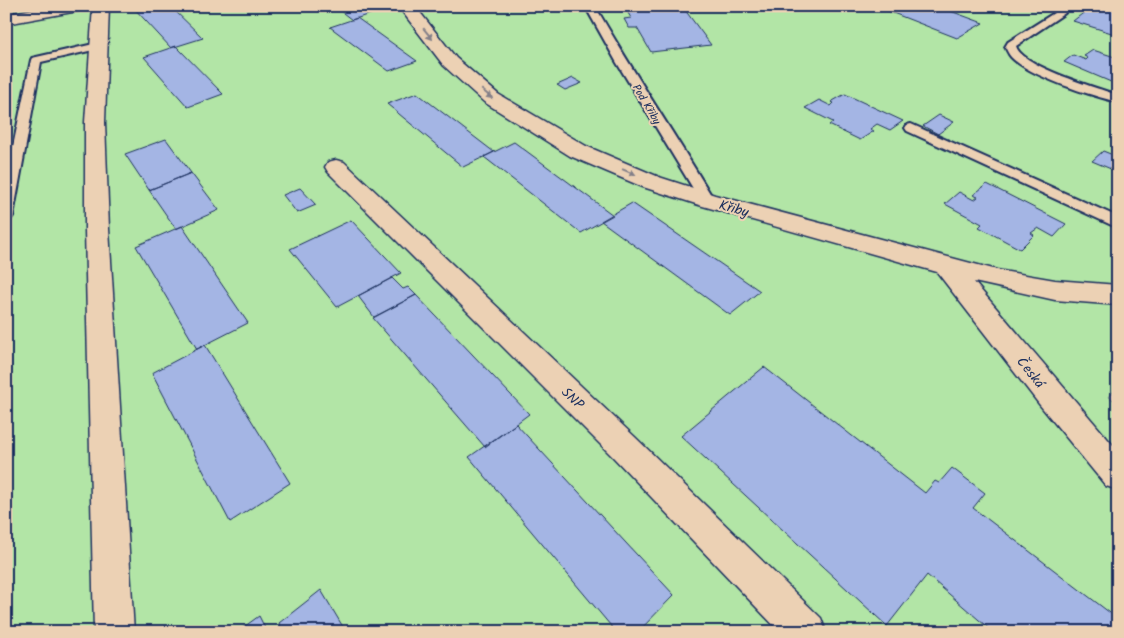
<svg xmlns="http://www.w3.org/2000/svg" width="1124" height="638" font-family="Kalam,sans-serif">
<rect width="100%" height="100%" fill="#decbbe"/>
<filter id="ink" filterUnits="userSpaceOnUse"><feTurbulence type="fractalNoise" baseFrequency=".02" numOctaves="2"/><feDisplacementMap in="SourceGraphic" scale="10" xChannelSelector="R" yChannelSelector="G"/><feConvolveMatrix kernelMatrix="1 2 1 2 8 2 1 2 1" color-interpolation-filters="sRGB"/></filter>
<g filter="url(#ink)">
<path fill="#b2e5a6" stroke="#668a82" d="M8 6H1118V386L1109 397 1118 403V632H6Z"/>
<path fill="#a4b5e4" stroke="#1b2f5e" d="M137 6H170L203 38 171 48 133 7Z
M334 6H372L379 11 352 20Z
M624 6H682L711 45 651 52 637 28H629L624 19 631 18Z
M875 6H937L983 23 957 38Z
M1087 6H1118V35L1073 21 1091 7Z
M357 18 417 61 389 71 330 27Z
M176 46 223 94 188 107 144 57Z
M1093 50 1118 58V85L1064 62 1073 55 1086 60 1088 58 1084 56Z
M573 78 582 83 565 90 557 85Z
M417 93 494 152 463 167 387 104Z
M845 94 903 121 890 130 877 124 870 129 874 131 860 140 829 125 833 122 805 108 819 100 831 106 834 103 831 102Z
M939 115 954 122 938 134 923 126Z
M166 139 191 173 149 190 125 154Z
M514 142 613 215 581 233 484 157Z
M1103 151 1118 157V172L1092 161Z
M191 173 219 210 176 229 149 190Z
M987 184 1066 224 1054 237 1038 228 1031 233 1034 235 1020 249 979 227 982 224 945 204 959 192 974 200 978 197 973 195Z
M300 188 316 205 297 213 283 195Z
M632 203 760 291 730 315 601 221Z
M351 220 401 273 337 307 290 249Z
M182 226 248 323 197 349 136 246Z
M392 278 403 289 408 287 416 295 374 317 358 296Z
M416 295 529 414 485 447 373 318Z
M205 345 290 483 230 522 152 373Z
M764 367 925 493 935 481 939 483 952 468 985 493 973 508 1118 619V625L1114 632H993L927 575 887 626 681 436Z
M516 424 674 595 638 632H616L469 457Z
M321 590 346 632H279L282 629 279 623Z
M259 616 267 632H237Z"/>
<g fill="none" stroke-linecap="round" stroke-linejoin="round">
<g stroke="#1b2f5e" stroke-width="4">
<path id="lane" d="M585 6H595C633 72 675 135 714 200L712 203H702L700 200 617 63Z
M1048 6H1059L1065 13 1016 46C1021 66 1097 88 1118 95V102C1092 96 1029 76 1011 57 1008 54 1007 50 1005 47L1008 42 1054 13Z
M98 43 102 44 103 46 102 48 41 62 13 216 11 219 6 221V180L31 60 32 58Z
M911 124 1118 217V228L907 131 905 128 907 125Z"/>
</g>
<g stroke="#1b2f5e" stroke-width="3">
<path id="street" d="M50 6H86L84 9 78 11 6 24V14Z
M93 6H109L105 122 109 229 134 632H94L85 229V122Z
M398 6H415L456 58 498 94 586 146 659 177 715 195 997 270 1055 280 1118 285V305L1055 300 974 282 1118 451V490L1106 486 1039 404 937 272 699 205 643 187 570 156 484 102 444 66Z
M336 160 344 162 635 437 821 618 826 632H780L613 457 328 172 325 167 328 162Z"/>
</g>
<use href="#lane" fill="#ecd1b4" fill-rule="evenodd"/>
<use href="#street" fill="#ecd1b4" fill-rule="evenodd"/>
</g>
<defs><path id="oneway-solid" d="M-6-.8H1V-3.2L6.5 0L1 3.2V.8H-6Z" transform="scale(1.25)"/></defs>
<g fill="#848089">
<use href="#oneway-solid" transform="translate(428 34) rotate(51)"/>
<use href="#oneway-solid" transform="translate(487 94) rotate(40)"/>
<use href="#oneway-solid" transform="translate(629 172) rotate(22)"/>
</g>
</g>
<g text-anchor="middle" stroke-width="4" stroke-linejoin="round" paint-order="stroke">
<g font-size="11" fill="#1b2f5e" stroke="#ecd1b4">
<text transform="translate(647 104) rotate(59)" y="4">Pod Křiby</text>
</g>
<g font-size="14" fill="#1b2f5e" stroke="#ecd1b4">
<text transform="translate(734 208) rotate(16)" y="5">Křiby</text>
<text transform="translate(1031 372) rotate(51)" y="5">Česká</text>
<text transform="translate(573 398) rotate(44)" y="5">SNP</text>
</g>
</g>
<rect width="1124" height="638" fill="none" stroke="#ecd1b4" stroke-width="25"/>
<rect x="12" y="12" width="1099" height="613" fill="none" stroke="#1b2f5e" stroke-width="2" filter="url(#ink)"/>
</svg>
